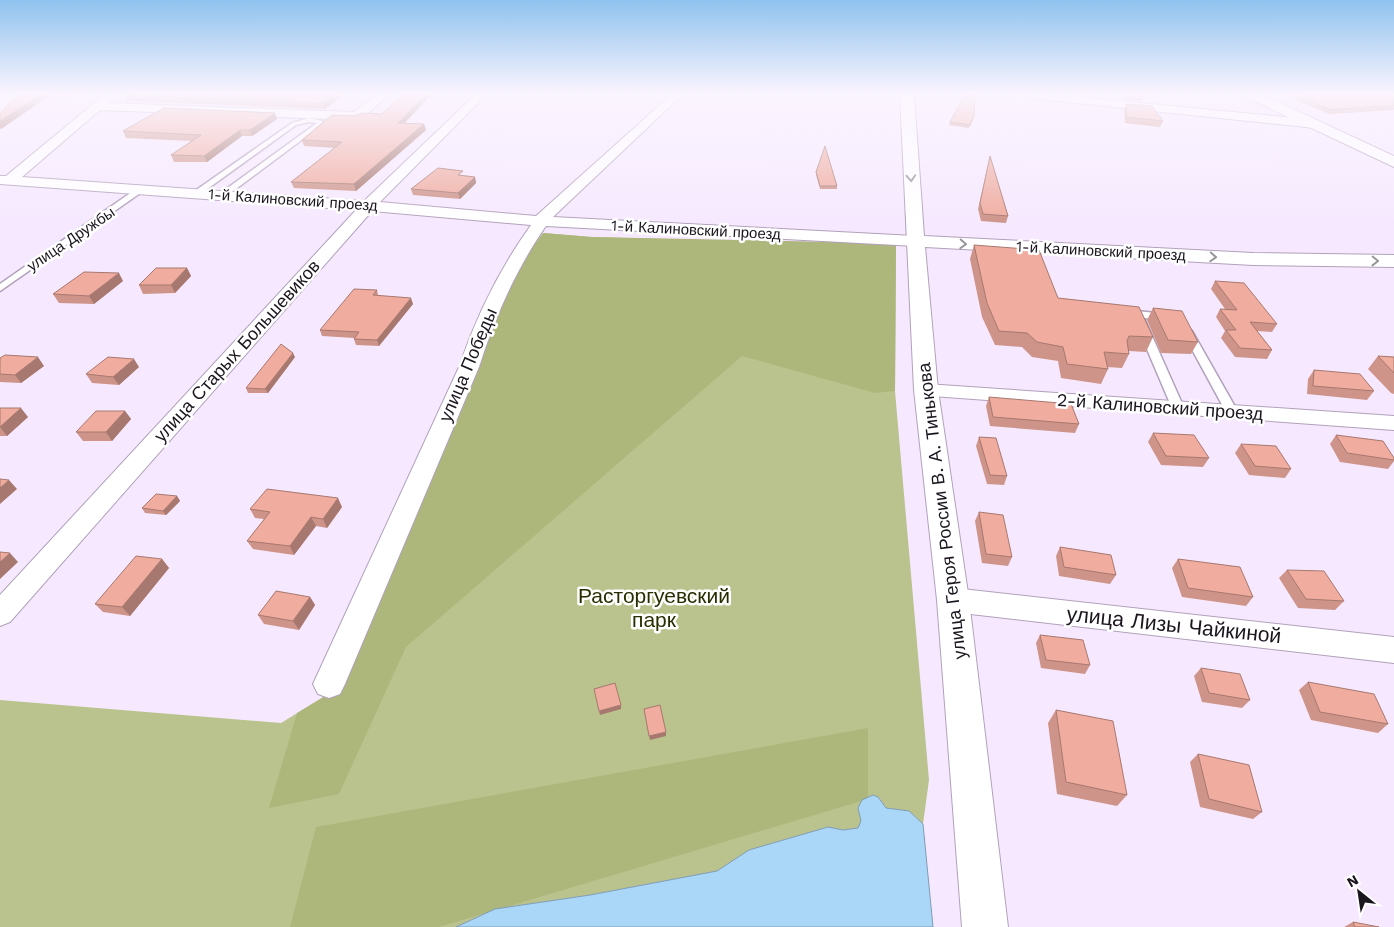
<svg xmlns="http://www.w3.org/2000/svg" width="1394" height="927" font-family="'Work Sans',sans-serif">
<rect width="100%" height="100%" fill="#f6e9ff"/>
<path fill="#bac38d" d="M543 233 592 237 896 245 895 391 929 780 923 824 909 811 886 808 878 797 858 828 843 830 828 827 749 850 717 871 590 895 495 909 456 927H0V700L281 723 335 690Z"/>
<path fill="#aeb77b" d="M543 233 592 237 886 243 896 245 895 391 875 393 742 356 406 647 339 794 269 808 297 713 335 690 506 292 521 262Z
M868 728V799L439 927H290L316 827Z"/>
<path fill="#aad6f7" stroke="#7f9cb6" d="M873 795 878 797 886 808 909 811 923 824 933 927H456L495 909 590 895 717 871 749 850 828 827 843 830 858 828 861 821 858 808 862 800Z"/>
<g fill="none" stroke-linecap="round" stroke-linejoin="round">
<g stroke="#b1a1bb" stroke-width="3">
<path id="service" d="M309 118 322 121 323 124 225 197 218 195 317 123 309 122 296 125 199 195 192 193 292 123Z
M139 187 146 189 0 291V284Z
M1137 311 1165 314 1170 317 1165 320 1144 318 1184 408 1182 411 1178 412 1172 408 1132 314Z
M1187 328 1192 331 1238 412 1236 415 1232 416 1226 412 1182 331Z"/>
</g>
<g stroke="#b1a1bb" stroke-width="2">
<path id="minor" d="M104 95H112L114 97 108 103 354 112 377 95H389L361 119 357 120 100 110 22 177 364 201 475 95H486L380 202 536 216 671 95H682L553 217 915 236 921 238 923 241 921 244 915 246 546 226C516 269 495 317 479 367L345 684 340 694 329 698 318 694 313 684 459 367C476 317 500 268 531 225L372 211 10 622 0 626V595L356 210 0 184V176H6Z
M1023 95H1058L1315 120 1321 124 1315 128 1029 98Z
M926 384 1394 416V430L918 395 915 390 918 385Z
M953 588 1394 637V663L953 612 943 608 939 600 943 592Z"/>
</g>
<g stroke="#b1a1bb" stroke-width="2">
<path id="tertiary" d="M900 95H914L924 236 1253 253 1394 255V267L1253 265 925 247 938 390 969 600 1008 927H962L937 600 914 390Z
M1246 95H1263L1394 156V167L1248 98Z"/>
</g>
<use href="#service" fill="#fff" fill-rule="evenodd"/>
<use href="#minor" fill="#fff" fill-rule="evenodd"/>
<use href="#tertiary" fill="#fff" fill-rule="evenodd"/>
</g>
<path fill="#ce9489" d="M16 95H75L72 97 46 98 1 129 0 128V114Z
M124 95H343L325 109 127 101Z
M1123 95H1144L1142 101 1123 99Z
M1285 95H1394V110L1329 114Z
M1126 104 1163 121 1160 127 1125 123 1124 110Z
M277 119 252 136H242L207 162H174L171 155 192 141 126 138 123 131Z
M973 120 969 128 949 125 950 122Z
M405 123 424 124 426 130 356 191 294 188 291 182 335 148 304 146 302 140Z
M990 156 1008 216 1006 223 981 221 978 209Z
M816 172 837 186V189H820L816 175Z
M464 176 475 177 476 183 460 199 413 195 411 189Z
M974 245 1058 298 1153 337 1146 352 1129 351V354L1122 368 1107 367 1108 369 1101 384 1061 378 1058 361 1032 357 1022 347 995 345 982 317 970 259Z
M187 268 191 276 175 293 143 294 139 285Z
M123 281 94 304 59 303 53 294Z
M1215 281 1277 324 1272 332 1257 331 1272 350 1267 359 1235 357 1221 338 1225 331 1216 317 1220 309H1225L1211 289Z
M377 290 378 295 413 304 379 346 356 345 354 339V338L322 336 320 330Z
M1153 308 1198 342 1191 354 1161 353 1147 320Z
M1378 356 1394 357V394L1391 393 1368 369Z
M295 357 268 393H248L246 388Z
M0 358 44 366 21 383 0 382Z
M139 367 119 385 92 383 86 374Z
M1314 370 1374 391 1367 400 1307 394 1308 379Z
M989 397 1079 424 1075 433 990 426 986 406Z
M0 408 28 417 7 436H0Z
M125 411 131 419 112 441H83L76 432Z
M1153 433 1209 458 1203 467 1161 465 1148 442Z
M1336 435 1394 458V461L1388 469 1340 462 1330 444Z
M979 437 1007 476 1004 485 987 484 976 446Z
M1241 444 1291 469 1285 478 1249 475 1235 453Z
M177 496 180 501 166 515 145 513 142 508Z
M342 507 327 528 316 526 294 555 253 549 247 541 264 519 255 518 250 509Z
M979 512 1012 557 1008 566 982 563 975 521Z
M1060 547 1116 575 1110 584 1059 576 1056 556Z
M162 559 169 568 130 616 103 612 95 604Z
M1178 559 1253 597 1246 606 1182 597 1172 568Z
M1287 570 1344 601 1335 610 1298 608 1279 578Z
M310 597 315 605 299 630 264 624 258 615Z
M1040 635 1090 665 1085 674 1041 668 1036 643Z
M1201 668 1250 700 1242 708 1202 702 1194 676Z
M1308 682 1388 724 1378 733 1311 720 1299 690Z
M1056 710 1127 795 1117 806 1057 794 1048 723Z
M1198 754 1262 812 1253 819 1200 807 1190 762Z
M1353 922 1379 927H1344Z"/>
<path fill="#a7786f" d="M41 95H44L46 98 1 129 0 127V121Z
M334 95H343L325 109 323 103Z
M425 95H431L400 128 398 123Z
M275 113 277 119 252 136 250 130Z
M424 124 426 130 356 191 354 184Z
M240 130 242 136 207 162 204 156Z
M475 177 476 183 460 199 458 193Z
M187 268 191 276 175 293 171 285Z
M119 273 123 281 94 304 89 296Z
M411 298 413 304 379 346 377 340Z
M293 353 295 357 268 393 265 389Z
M38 357 44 366 21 383 15 375Z
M134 359 139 367 119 385 113 377Z
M21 408 28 417 7 436 0 427Z
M125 411 131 419 112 441 106 432Z
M9 480 17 489 0 504V488Z
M177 496 180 501 166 515 163 511Z
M338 498 342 507 327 528 323 519Z
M311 517 316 526 294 555 290 546Z
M10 553 18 562 0 579V562Z
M162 559 169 568 130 616 122 607Z
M310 597 315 605 299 630 293 621Z
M621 705V709L600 715 599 711Z
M666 732V736L650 740 649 736Z"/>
<path fill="#efac9f" stroke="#a7786f" d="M16 95H41L0 121V114Z
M124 95H334L323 103Z
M402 95H425L398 123 424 124 354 184 291 182 342 142 302 140 332 115 355 116 362 113 382 114Z
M965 95H975L974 116 970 125 950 122Z
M1297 95H1394V105L1331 110Z
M1126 104 1152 106 1163 121 1127 117Z
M164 108 275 113 250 130H240L204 156 171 155 201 135 123 131Z
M825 146 837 186H820L816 172Z
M990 156 1008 216 983 214 980 203Z
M438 168 463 171 458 175 475 177 458 193 411 189Z
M974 245 1039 250 1058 298 1139 307 1153 337 1129 336 1127 341 1129 354 1104 352 1108 369 1067 364 1063 347 1037 342 1027 333 999 331 987 303Z
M156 268H187L171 285H139Z
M84 272 119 273 89 296 53 294Z
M1215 281 1244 283 1277 324 1250 322 1272 350 1240 348 1226 330H1236L1220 309 1237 310Z
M354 289 377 290 373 295 411 298 377 340 354 339 359 332 320 330Z
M1153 308 1182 311 1198 342 1168 340Z
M281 344 293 353 265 389 246 388Z
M5 355 38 357 15 375 0 374V358Z
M1378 356 1394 357V373Z
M108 357 134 359 113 377 86 374Z
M1314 370 1360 374 1374 391 1313 386Z
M989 397 1071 404 1079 424 993 417Z
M0 408H21L0 427Z
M96 411H125L106 432H76Z
M1153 433 1194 435 1209 458 1166 456Z
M1336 435 1383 441 1394 458V460L1347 453Z
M979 437 996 438 1007 476 990 475Z
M1241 444 1276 446 1291 469 1255 466Z
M0 479 9 480 0 488Z
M267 489 338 498 323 519 311 517 290 546 247 541 270 512 250 509Z
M156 494 177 496 163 511 142 508Z
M979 512 1003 515 1012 557 986 554Z
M1060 547 1111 555 1116 575 1064 567Z
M0 552 10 553 0 562Z
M136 556 162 559 122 607 95 604Z
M1178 559 1240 567 1253 597 1188 588Z
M1287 570 1324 571 1344 601 1306 599Z
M276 591 310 597 293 621 258 615Z
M1040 635 1083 640 1090 665 1046 660Z
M1201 668 1240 674 1250 700 1209 693Z
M1308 682 1374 694 1388 724 1320 712Z
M615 683 621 705 599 711 594 689Z
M660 705 666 732 649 736 644 709Z
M1056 710 1113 721 1127 795 1066 782Z
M1198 754 1249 765 1262 812 1209 799Z
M1353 922 1379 927H1355Z"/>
<defs><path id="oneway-chevron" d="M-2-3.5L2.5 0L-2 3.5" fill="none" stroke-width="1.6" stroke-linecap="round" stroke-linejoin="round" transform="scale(1.25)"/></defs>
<g stroke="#98969a">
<use href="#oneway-chevron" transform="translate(911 178) rotate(87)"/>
<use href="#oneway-chevron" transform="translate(963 244) rotate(3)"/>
<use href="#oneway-chevron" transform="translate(1213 257) rotate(3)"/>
<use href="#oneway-chevron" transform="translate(1375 261) rotate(1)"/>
</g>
<linearGradient id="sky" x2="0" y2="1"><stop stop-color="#8fc2ee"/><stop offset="0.42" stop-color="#fbf5ff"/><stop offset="1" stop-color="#fbf5ff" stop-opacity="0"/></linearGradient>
<rect width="1394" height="224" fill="url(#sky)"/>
<g text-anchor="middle" stroke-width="5" stroke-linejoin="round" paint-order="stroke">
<g font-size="15" fill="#1b151e" stroke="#fff">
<text transform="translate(293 200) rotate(4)" y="5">1-й Калиновский проезд</text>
<text transform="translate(696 230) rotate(3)" y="5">1-й Калиновский проезд</text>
<text transform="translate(71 239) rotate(-34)" y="5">улица Дружбы</text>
<text transform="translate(1101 251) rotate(3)" y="5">1-й Калиновский проезд</text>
</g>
<g font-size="18" fill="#1b151e" stroke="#fff">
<text transform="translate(237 351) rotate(-48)" y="6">улица Старых Большевиков</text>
<text transform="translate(468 365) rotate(-67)" y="6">улица Победы</text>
<text transform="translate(1160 407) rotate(4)" y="6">2-й Калиновский проезд</text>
<text transform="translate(942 511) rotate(-97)" y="6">улица Героя России В. А. Тинькова</text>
</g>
<g font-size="21" fill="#292e00" stroke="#fff">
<text x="654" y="603">Расторгуевский<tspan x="654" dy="24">парк</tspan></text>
</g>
<g font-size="21" fill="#1b151e" stroke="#fff">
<text transform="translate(1174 625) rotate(6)" y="7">улица Лизы Чайкиной</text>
</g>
</g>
<g transform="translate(1359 892) rotate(330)" stroke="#ffffff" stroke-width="4" paint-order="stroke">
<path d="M0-4L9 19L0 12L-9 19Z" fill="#1b151e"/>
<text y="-8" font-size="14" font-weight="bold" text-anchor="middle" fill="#1b151e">N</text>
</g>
</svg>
